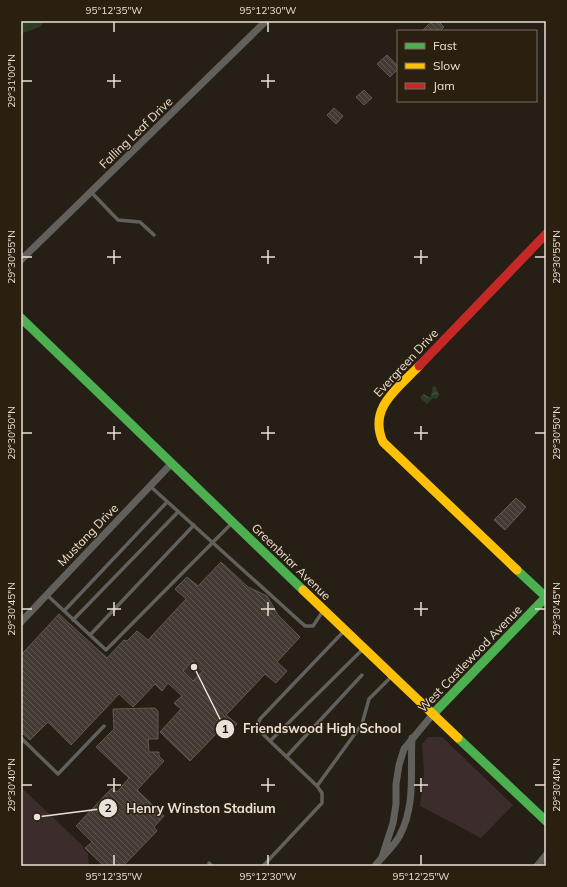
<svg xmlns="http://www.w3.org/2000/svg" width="567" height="887" font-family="Mulish,sans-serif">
<defs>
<pattern id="water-waves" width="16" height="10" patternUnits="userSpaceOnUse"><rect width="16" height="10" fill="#2c3c26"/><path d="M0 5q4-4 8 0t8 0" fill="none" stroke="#4b5845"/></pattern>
<pattern id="building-back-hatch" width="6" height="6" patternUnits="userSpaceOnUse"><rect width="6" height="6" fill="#433a34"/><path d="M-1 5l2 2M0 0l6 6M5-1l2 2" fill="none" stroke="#5e5651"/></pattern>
</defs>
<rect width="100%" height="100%" fill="#251f16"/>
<path fill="#3c2c2c" d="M192 661 203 671 193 681 183 671Z
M428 737H442L513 805 481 838 420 806 424 772 422 744Z
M21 787 84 847 83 848 88 854 89 866H21Z"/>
<path fill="url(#water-waves)" d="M433 386 436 387 439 395 437 399 433 398 427 404 421 399V396L424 394 428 397H431Z"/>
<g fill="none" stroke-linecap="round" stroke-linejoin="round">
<path stroke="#2c3c26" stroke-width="14" d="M21 26 36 21"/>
</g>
<path fill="url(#building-back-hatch)" stroke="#615a54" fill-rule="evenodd" d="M432 21H438L444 27 440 31H422Z
M387 55 398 66V69L390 77 377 64Z
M364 90 372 98 364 105 356 97Z
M334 108 343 116 336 124 327 115Z
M516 498 526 507 505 530 494 520Z
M221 562 248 587 267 596 278 615 300 637 277 662 287 671 276 683 265 674 226 715 237 724 225 737 218 732 190 761 160 732 181 709 174 703 182 696 168 683 162 691 155 684 133 707 119 694 71 745 48 722 30 740 21 732V655L59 614 107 658 124 640 127 641 137 631 148 640 186 599 175 589 187 577 198 586ZM192 661 203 671 193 681 183 671Z
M155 708 158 711V739H148L149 752H159V756L164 761 137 790 164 816 154 827 157 831 123 866H104L85 848 92 842 76 826 112 788 117 792 129 778 96 747 114 729 113 709Z"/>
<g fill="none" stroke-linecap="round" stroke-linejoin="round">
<path stroke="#61605c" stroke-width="3.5" d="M91 192 118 220 140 222 154 235
M150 486 305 626H313L323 611
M47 595 106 650 232 523
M64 611 167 502
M73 620 178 512
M344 631 260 719 258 724V729L270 741 363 649
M90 635 194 525
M21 738 58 774 104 726
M287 756 362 675
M317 786 362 724 369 699 392 676
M209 863 212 866
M263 866 322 803V793L317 786 270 741"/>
<path stroke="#61605c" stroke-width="7" d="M21 260 266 21
M21 622 172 463
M382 857 393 823 396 804V784L399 765 404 749 433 714
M375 866C383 855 394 847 400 835 416 804 410 771 412 738
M537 866 546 855"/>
<path stroke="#4caf50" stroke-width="9" d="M21 318 303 590
M433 714 546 597 517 570
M458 738 546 821"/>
<path stroke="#ffc107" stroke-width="9" d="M419 366C397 389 368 408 383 442L517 570
M303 590 458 738"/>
<path stroke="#c62828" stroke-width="9" d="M419 366 546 234"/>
</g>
<path fill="none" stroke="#eae2d8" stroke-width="1.5" d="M114 22V32M268 22V32M114 74V88M268 74V88M22 81H32M107 81H121M261 81H275M114 250V264M268 250V264M421 250V264M22 257H32M107 257H121M261 257H275M414 257H428M535 257H545M114 426V440M268 426V440M421 426V440M22 433H32M107 433H121M261 433H275M414 433H428M535 433H545M114 602V616M268 602V616M421 602V616M22 609H32M107 609H121M261 609H275M414 609H428M535 609H545M114 778V792M268 778V792M421 778V792M22 785H32M107 785H121M261 785H275M414 785H428M535 785H545M114 855V865M268 855V865M421 855V865"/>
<g text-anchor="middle" stroke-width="3" stroke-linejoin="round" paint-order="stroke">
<g font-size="12" fill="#eae2d8" stroke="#2b2010">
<text transform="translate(136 133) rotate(-44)" y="4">Falling Leaf Drive</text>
<text transform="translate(406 363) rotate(-47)" y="4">Evergreen Drive</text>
<text transform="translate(88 535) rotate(-46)" y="4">Mustang Drive</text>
<text transform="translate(291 562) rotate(44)" y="4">Greenbriar Avenue</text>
<text transform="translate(470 659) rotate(-46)" y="4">West Castlewood Avenue</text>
</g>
</g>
<path fill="none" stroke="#eae2d8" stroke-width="1.5" d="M194 667L225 729M37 817L108 808"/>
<g fill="#eae2d8" stroke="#2b2010" stroke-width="1.5">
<circle cx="194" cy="667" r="4"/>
<circle cx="37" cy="817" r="4"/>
<circle cx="225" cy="729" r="10"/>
<circle cx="108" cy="808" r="10"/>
</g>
<g font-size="12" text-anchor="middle" font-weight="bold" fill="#111">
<text x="225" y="733">1</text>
<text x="108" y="812">2</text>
</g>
<g font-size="13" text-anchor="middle" font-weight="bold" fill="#eae2d8" stroke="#2b2010" stroke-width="3" stroke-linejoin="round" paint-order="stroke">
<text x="322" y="733">Friendswood High School</text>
<text x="201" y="813">Henry Winston Stadium</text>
</g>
<rect width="567" height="887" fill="none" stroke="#2b2010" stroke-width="44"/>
<rect x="397" y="30" width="140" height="72" fill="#2b2010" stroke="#776e60"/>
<rect x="405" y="43" width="20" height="6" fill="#4caf50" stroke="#776e60"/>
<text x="433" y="50" font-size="12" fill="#eae2d8">Fast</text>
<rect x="405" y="63" width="20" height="6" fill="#ffc107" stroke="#776e60"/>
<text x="433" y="70" font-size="12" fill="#eae2d8">Slow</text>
<rect x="405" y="83" width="20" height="6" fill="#c62828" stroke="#776e60"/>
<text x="433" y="90" font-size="12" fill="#eae2d8">Jam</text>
<rect x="22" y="22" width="523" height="843" fill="none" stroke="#eae2d8" stroke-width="1.5"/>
<g font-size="10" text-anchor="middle" fill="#eae2d8">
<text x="114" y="14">95°12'35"W</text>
<text x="268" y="14">95°12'30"W</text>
<text transform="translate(11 81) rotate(-90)" y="4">29°31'00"N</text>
<text transform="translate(11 257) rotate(-90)" y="4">29°30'55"N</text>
<text transform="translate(556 257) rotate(-90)" y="4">29°30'55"N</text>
<text transform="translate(11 433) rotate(-90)" y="4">29°30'50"N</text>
<text transform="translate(556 433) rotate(-90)" y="4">29°30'50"N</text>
<text transform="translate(11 609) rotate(-90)" y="4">29°30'45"N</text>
<text transform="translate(556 609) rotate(-90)" y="4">29°30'45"N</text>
<text transform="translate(11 785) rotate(-90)" y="4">29°30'40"N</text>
<text transform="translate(556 785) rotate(-90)" y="4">29°30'40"N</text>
<text x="114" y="880">95°12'35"W</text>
<text x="268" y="880">95°12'30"W</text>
<text x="421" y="880">95°12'25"W</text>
</g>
</svg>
